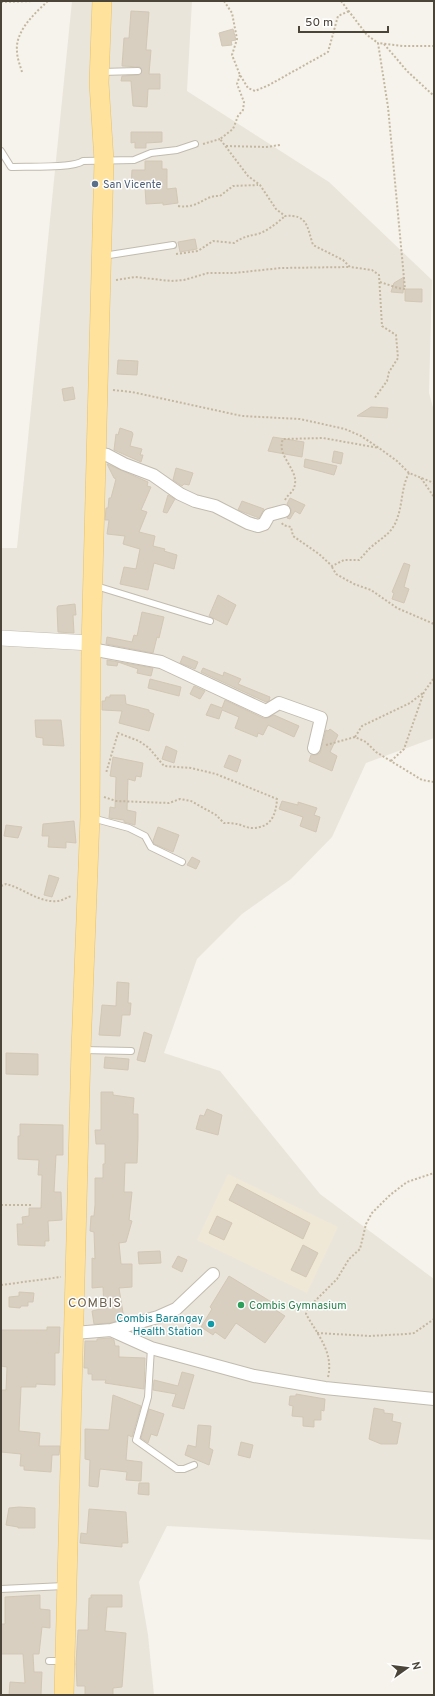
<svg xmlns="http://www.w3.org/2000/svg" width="435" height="1696" font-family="Overpass,sans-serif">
<rect width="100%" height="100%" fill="#f6f3ec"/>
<path fill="#eae5da" d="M72 1H192L187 91 329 182 432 280 429 393 434 411V738L366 763 332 837 291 879 242 914 197 959 164 1053 220 1071 320 1194 434 1279V1540L167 1526 139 1582 148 1635 154 1695H1V548H17Z"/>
<path fill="#efe8d6" d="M228 1174 338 1227 307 1293 197 1240Z"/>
<path fill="#d8cfc1" stroke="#d3c7b4" d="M131 11 149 12 146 50H151L149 74H160V89H148L147 107 133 106 131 81H121L122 76 139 75 142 71 140 67 122 66 124 38H129Z
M233 29 236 40 231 41 232 45 222 46 219 33Z
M131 132H162V142L146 143V148H135V142L131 143Z
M145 161H162V169H167V189L176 188 178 203 163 205V203L146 204 145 187 131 188 132 170H145Z
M195 239 197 249 180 252 178 242Z
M404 277 403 293 391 292 394 283Z
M405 289H422V302L405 301Z
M118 360 138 361 137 375 117 374Z
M73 387 75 399 64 401 62 389Z
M371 407 388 408 387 418 357 416Z
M120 428 132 432 133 434 130 446 142 449 140 455H143L141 462 114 450 116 434 118 435Z
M273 437 304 442 302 457 268 451Z
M334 451 343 453 341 464 332 462Z
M305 459 337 466 334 475 304 467Z
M107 464 148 482 147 486 151 487 141 510 147 512 139 532 155 536 153 546 165 549 164 551 177 555 174 569 154 563 148 590 120 584 124 567 136 569 140 549 123 544 125 536 107 534 109 520H105L106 508H108L109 498H111L116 479 114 478Z
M176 468 193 473 189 485 184 484 182 486 173 480Z
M168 495 175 499 167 513 163 512Z
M290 498 305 505 300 514 295 511 290 519 287 518 291 513V509L287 504Z
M242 501 264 509 259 518 238 510Z
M404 563 410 565 404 587 409 589 404 603 392 599 394 593 392 592Z
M218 595 236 605 227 625 209 616Z
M75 604 76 615H73L74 633 58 632 57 608 58 606Z
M142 612 164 617 159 638 157 637 153 653 106 644 107 637 132 642 134 635 137 636Z
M183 656 198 662 195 669 180 663Z
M107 660 153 668 151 676 137 673 138 669 118 662 117 666 107 665Z
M203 668 223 676 224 672 241 679 238 684 270 697 269 701 266 702 201 672Z
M150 679 181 687 179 696 148 688Z
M194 686 205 691 200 699 190 694Z
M110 695H125L126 704 149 710V712L154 714 149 731 119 723 122 711 102 710V701H105L106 697H110Z
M225 700 263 718H267L274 715 299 726 294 737 268 725 263 735 258 733 257 737 235 728 239 717 222 710 219 719 206 715 211 704 222 708Z
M35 720H61L64 746 43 745V738L36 737Z
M330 729 338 735 330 752 337 756 332 771 309 761 311 755H316L320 753 326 730 328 731Z
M166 746 177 751 174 763 162 759Z
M229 755 241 760 237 772 224 767Z
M113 757 143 763 141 777 136 776 135 781 128 779 127 810 136 812 135 825 124 822V820L109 818 110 807 115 808 116 777 110 776Z
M282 801 298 805V802L317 808 314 815 320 817 316 832 300 826 303 817 279 809Z
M74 821 76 843 66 842V848L48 847 49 836H42L43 824Z
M6 825 22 827 18 838 4 836Z
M158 827 179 835 173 852 154 844 153 841Z
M192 857 200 861 196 869 187 865Z
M49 875 59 878 52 897 44 895Z
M117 982 129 983 128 1003H131L130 1015H122L120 1036 99 1035 102 1005 116 1006Z
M144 1032 152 1035 145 1062 137 1060Z
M6 1053 38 1054V1075L6 1074Z
M105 1057 129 1059 128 1070 104 1068Z
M101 1092H113V1095L134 1098 133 1114H138V1137L137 1163H125L124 1192H132L129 1220 132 1221 126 1242 119 1243 121 1264H132V1287L119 1288 124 1319 110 1323 94 1324 92 1311 104 1308 103 1287 92 1288V1258L95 1259 94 1232 90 1231 91 1216H94L95 1205V1178H103V1164H105V1144H96L95 1130H101Z
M207 1109 222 1115 218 1135 196 1129 200 1115 204 1116Z
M20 1124 63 1125V1155H56L54 1192H61L62 1220 48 1221 49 1241H45V1246L18 1245 17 1224H23L22 1217 29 1216V1208H41L42 1175H38L39 1160 18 1159V1136H20Z
M237 1184 310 1223 303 1239 229 1200Z
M217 1216 232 1223 224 1240 209 1233Z
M303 1245 318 1253 306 1277 291 1270Z
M160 1251 161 1263 139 1264 138 1252Z
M178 1256 187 1260 182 1272 172 1267Z
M229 1276 273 1303 271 1307 285 1316 265 1343 236 1323 225 1339 215 1332 213 1335 201 1327 212 1309 210 1307Z
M19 1292 34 1293 33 1302H28V1306H21L20 1308 9 1307V1297L19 1296Z
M47 1327H60L59 1353H55V1385L36 1384V1387H21L19 1431 40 1433 39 1446H60L59 1455H52L51 1472 24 1470V1466H20L21 1454 1 1452V1390H6L7 1367 1 1366V1330H47Z
M110 1338 114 1340 115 1346H119V1357L145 1358 144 1389 105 1383 106 1380H92V1374H88V1368H84L85 1341H97V1339Z
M182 1372 194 1375 184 1409 172 1406 176 1394 153 1390 154 1380 178 1386Z
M296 1394 325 1399 324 1411 321 1410V1420H314V1427L303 1426V1417L292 1416 293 1406 289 1405 290 1396H296Z
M113 1395 141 1406 132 1437 128 1435 126 1460 142 1462 141 1481 126 1480 127 1472 100 1469 98 1487 89 1486 90 1460 85 1459V1429L109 1430Z
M374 1408 384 1410V1413L393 1414 392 1421 401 1423 397 1444H381L369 1439Z
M149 1409 164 1414 157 1436 151 1434 148 1443 141 1438Z
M198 1425 211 1426 209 1448 213 1450 209 1465 185 1455 188 1445 196 1447Z
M241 1442 253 1445 250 1458 238 1455Z
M139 1483H149V1495L138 1494Z
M19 1507 35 1508V1528H18V1527L6 1525 9 1508Z
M89 1509 126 1512 128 1543H122V1547L80 1543 81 1533 87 1534Z
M40 1595V1609L50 1610V1628L42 1627 39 1654H33L34 1672H42L41 1695H9L10 1682 25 1683 23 1654H1V1624H5V1597Z
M91 1595H122V1607H107L105 1631 126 1633 122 1687 113 1688V1695H85V1686H77L76 1664 78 1630H88L89 1598H91Z"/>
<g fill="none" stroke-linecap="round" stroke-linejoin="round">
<g stroke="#c2bbae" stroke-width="8">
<path id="service" d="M101 72 138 71
M1 151 11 167C26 166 72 169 83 161L134 160 151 153 177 150 195 144
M103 256 173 245
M96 586 210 621
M92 818 129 828 145 836 151 847 182 862
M83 1050 131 1051
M151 1348 148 1397 136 1440 177 1469H184L194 1465
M1 1589 64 1586
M49 1661H63"/>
</g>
<g stroke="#c2bbae" stroke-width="14">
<path id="minor" d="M96 453 107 455 124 464 153 475 180 494 195 501 215 506 248 523 258 526 264 524 269 515 284 511
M91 649 161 662 266 711 279 703 321 718 314 748
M111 1330 158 1317 176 1309 213 1274
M74 1333 111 1330 151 1348 254 1376 325 1388 434 1399"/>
</g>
<g stroke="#c2bbae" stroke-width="16">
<path id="tertiary" d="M1 638 91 643"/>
</g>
<g stroke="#e6c16a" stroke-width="20">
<path id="primary" d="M64 1695 81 1050 90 817 91 649 104 161 99 83 102 1"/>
</g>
<path stroke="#c4b79f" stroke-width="2" stroke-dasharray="2 2" stroke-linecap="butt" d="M224 1 232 13 237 39 232 55 240 75 248 88 255 91 269 85 328 52 338 16 349 11
M341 1 367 35 378 43
M1 2 34 1
M384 44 407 71 434 96
M22 72C20 65 17 58 17 51 15 31 35 13 48 1
M240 75 237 84 244 102 243 110 238 116 233 129 220 139 248 176 260 185 276 209 285 216C308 214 307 227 313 245L343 260 350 267 372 270 379 275 382 326 396 335 398 358 389 372 387 381 374 399
M203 144 220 139
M226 146 266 147 280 145
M178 206C200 209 203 195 220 196L233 186 258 185
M176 254 198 251 213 241 234 243C242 237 249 236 258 234 269 230 277 223 285 216
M116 280 135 277 171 281 184 280 208 273H234L281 268 350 267
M380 282 398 288 405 289 388 107 378 43 403 46H434
M113 390 132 392 242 416 300 419 345 429 361 436 379 448 397 461 409 473 434 483
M421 478 434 497
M285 500C287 496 291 493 293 490 303 471 275 457 283 439L323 438 379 448
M282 523 283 525 291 527 293 536 319 554 332 566 344 560H359C363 556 366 552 370 548 381 538 392 534 397 519 403 503 401 488 409 473
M332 567 336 574 354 584 371 590 397 608 434 624
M355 737 362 726 410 703 423 693
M326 745 355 737 366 742 376 752 422 780 434 782
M391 761 404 749 424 692 434 678
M104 797 116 801 169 803 180 799 191 801 216 815 224 823C228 823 233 823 237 824 242 825 247 828 252 828 271 828 276 815 277 799L216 774 191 768 164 766 149 748 139 741 118 733 106 773
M1 886 6 884C23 888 39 903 57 901 62 901 67 897 72 896
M1 1205H32
M1 1285 61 1277
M317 1333 370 1336 406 1334 414 1333 434 1319
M328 1377C334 1352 317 1334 306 1314L307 1309 337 1279 349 1259 360 1249 366 1224 372 1213 390 1195 407 1182 434 1173"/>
<use href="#service" stroke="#fff" stroke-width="6"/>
<use href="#minor" stroke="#fff" stroke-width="12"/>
<use href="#tertiary" stroke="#fff" stroke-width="15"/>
<use href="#primary" stroke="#ffe39c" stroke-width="19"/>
</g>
<circle fill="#5c6f8a" stroke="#fff" stroke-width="1.5" cx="95" cy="184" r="4"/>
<circle fill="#2e9e5b" stroke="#fff" stroke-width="1.5" cx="241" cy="1305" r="4"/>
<circle fill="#0f9aa8" stroke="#fff" stroke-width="1.5" cx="211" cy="1324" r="4"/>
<g text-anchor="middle" stroke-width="3" stroke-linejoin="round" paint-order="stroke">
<g font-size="11" fill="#4e5e75" stroke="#fff" text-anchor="start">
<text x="103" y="188">San Vicente</text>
</g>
<g font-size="11" fill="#27864d" stroke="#fff" text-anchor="start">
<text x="249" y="1309">Combis Gymnasium</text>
</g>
<g font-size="11" fill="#0d838f" stroke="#fff" text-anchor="end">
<text x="203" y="1322">Combis Barangay<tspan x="203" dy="13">Health Station</tspan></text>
</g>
<g font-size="13" letter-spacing="1" fill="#6e6250" stroke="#fff">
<text x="95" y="1307">COMBIS</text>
</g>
</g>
<rect width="435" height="1696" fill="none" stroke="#4b4439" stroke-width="4"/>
<g transform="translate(407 1668) rotate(76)" stroke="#ffffff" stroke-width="3" paint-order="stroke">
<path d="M0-3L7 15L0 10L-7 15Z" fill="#4b4439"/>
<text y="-6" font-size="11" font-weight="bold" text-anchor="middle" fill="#4b4439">N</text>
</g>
<path d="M299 26v6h89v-6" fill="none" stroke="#4b4439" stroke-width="2"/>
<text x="305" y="26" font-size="12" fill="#4b4439" stroke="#ffffff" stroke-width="3" paint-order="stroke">50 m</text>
</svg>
